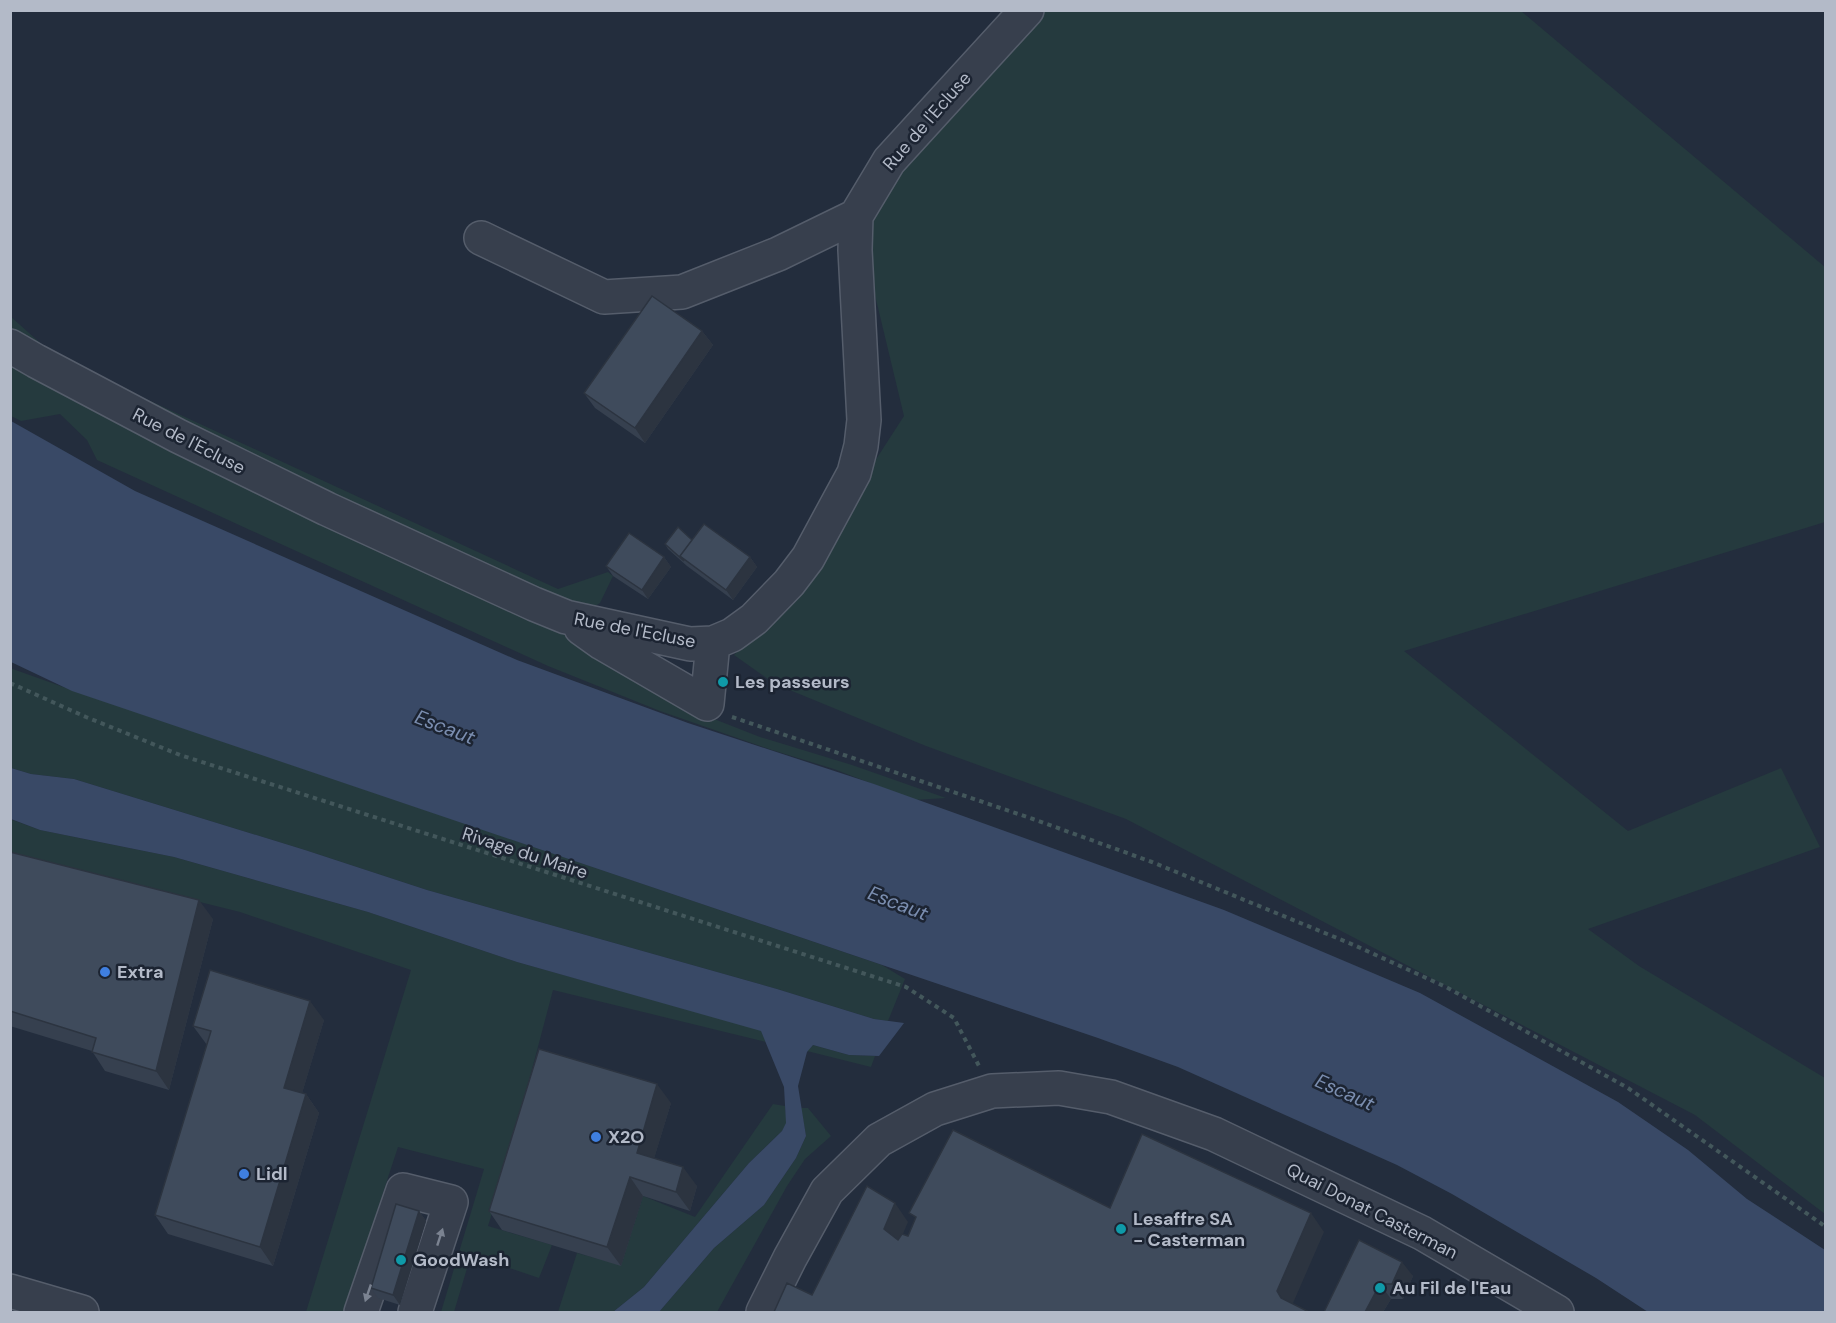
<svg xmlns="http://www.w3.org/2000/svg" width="1836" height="1323" font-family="'DM Sans',sans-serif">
<rect width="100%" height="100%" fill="#232d3d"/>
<path fill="#253a3e" d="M1030 11H1521L1825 267V522L1404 651 1628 831 1781 768 1820 847 1588 929 1639 966 1825 1078V1214L1695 1115 1126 819 926 746 775 684 734 655 780 608 904 416 856 216Z
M10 316 57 358 558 589 608 572 613 576 600 603 571 620 709 717 760 737 852 765 946 798 914 800 834 769 772 750 660 711 548 666 97 460 87 440 60 414 21 421 11 416Z
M10 668 80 693 882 965 905 979 888 1021 874 1019 777 989 427 890 305 850 74 779 31 774 11 768Z
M10 819 40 830 174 857 368 912 517 962 761 1030 766 1042 553 990 504 1175 488 1226 552 1245 539 1278 471 1255 454 1312H441L484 1169 398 1147 344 1312H306L411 970 240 912 11 855Z
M813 1045 849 1055 875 1056 871 1067 807 1051Z
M773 1104 785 1106 787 1123 782 1131 749 1163 644 1287 613 1312H558L577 1253 621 1265 643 1196 695 1217Z
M801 1108H808L831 1136 805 1159 787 1186 717 1312H659L714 1248 764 1205 796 1158 806 1136Z"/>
<path fill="#394966" d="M11 421 135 491 517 660 688 723 874 784 1224 910 1420 993 1618 1102 1688 1150 1747 1199 1825 1250V1312H1648L1596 1278 1452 1194 1397 1165 1178 1067 1098 1038 72 691 11 662Z
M11 768 31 774 74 779 305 850 427 890 777 989 874 1019 904 1023 879 1056 849 1055 813 1045 807 1052 798 1086 806 1136 796 1158 764 1205 714 1248 659 1312H613L644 1287 749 1163 782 1131 786 1123 784 1087 761 1031 517 962 368 912 174 857 40 830 11 819Z"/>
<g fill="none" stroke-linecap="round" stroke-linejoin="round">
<g stroke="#555d6b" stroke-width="36">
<path id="minor" d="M481 238 604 297 682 292 778 254 856 216
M10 346 36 361 178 436 327 509 534 604 566 617 690 644 713 643 732 635 754 619 789 583 808 558 854 473 861 446 864 420 855 250 856 216 889 161 1027 10
M581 628 602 643 707 704 713 643
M10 1291 82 1312
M361 1312 403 1190 451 1202 415 1312
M763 1312 790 1258 827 1191 879 1140 935 1109 992 1091 1059 1088 1111 1097 1214 1134 1422 1233 1557 1312"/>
</g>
<path stroke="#43575b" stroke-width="4" stroke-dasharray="4.5 4.5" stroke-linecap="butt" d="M10 683 86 717 180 755 906 987 954 1018 979 1066
M732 717 1033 819 1152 862 1354 945 1446 987 1628 1088 1826 1227"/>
<use href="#minor" stroke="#373f4d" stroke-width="33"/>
</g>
<path fill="#36404f" d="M702 331 713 345 645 443 595 408 584 393Z
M692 540 750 557 757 567 733 600 687 566 668 549 665 544Z
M664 557 671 567 648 599 613 576 606 566Z
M10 852 213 919 169 1090 105 1071 92 1051 10 1026Z
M324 1020 302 1093 306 1094 319 1113 273 1266 168 1234 155 1215 207 1045 193 1026Z
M671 1103 654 1158 697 1186 690 1211 643 1196 621 1266 502 1230 489 1211Z
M419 1211 426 1221 400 1305 378 1298 371 1288Z
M1359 1240 1413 1276 1403 1299H1391L1383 1312H1324Z"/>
<path fill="#2c3440" d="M702 331 713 345 645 443 635 428Z
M664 557 671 567 648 599 642 590Z
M750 557 757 567 733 600 726 590Z
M199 900 213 919 169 1090 156 1071Z
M310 1001 324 1020 298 1107 284 1088Z
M657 1084 671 1103 650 1172 637 1153Z
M306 1094 319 1113 273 1266 260 1247Z
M683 1167 697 1186 690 1211 676 1192Z
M630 1177 643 1196 621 1266 607 1247Z
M895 1203 908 1222 897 1248 884 1229Z
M419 1211 426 1221 400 1305 393 1295Z
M1311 1213 1324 1232 1290 1310 1291 1312 1277 1291Z
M1402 1262 1413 1276 1403 1299 1392 1284Z
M1380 1284 1391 1299 1383 1312H1365Z"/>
<path fill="#3f4b5c" stroke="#2c3440" stroke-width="1.5" d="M652 296 702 331 635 428 584 393Z
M704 524 750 557 726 590 680 556Z
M678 527 692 540 680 556 684 561 665 544Z
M629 533 664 557 642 590 606 566Z
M10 852 199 900 156 1071 92 1052 96 1038 10 1011Z
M210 970 310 1001 284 1088 306 1094 260 1247 155 1215 211 1031 193 1026Z
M539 1049 657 1084 637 1153 683 1167 676 1192 630 1177 607 1247 489 1211Z
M953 1130 1110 1208 1142 1134 1311 1213 1277 1291 1281 1298 1309 1312H774L787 1283 812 1295 867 1186 895 1203 884 1229 898 1240 902 1234 908 1236 916 1217 909 1213Z
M396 1204 419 1211 393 1295 371 1288Z
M1359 1240 1402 1262 1392 1284H1380L1365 1312H1324Z"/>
<defs><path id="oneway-solid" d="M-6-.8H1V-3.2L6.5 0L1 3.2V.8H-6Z" transform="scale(1.5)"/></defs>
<g fill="#7b8391">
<use href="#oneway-solid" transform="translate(440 1237) rotate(-72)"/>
<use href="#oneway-solid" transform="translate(368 1293) rotate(109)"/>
</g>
<g fill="#0f9aa8" stroke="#1c2432" stroke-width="2">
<circle cx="723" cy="682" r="6"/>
<circle cx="1121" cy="1229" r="6"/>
<circle cx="401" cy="1260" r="6"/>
<circle cx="1380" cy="1288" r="6"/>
</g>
<g fill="#3f7fe0" stroke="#1c2432" stroke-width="2">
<circle cx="105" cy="972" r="6"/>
<circle cx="596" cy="1137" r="6"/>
<circle cx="244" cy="1174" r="6"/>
</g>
<g text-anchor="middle" stroke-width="5" stroke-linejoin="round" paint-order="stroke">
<g font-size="18" fill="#b3bac8" stroke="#1c2432">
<text transform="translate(927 121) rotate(-49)" y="6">Rue de l'Ecluse</text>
<text transform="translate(189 441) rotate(27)" y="6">Rue de l'Ecluse</text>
<text transform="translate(635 630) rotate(11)" y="6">Rue de l'Ecluse</text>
<text transform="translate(525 853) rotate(18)" y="6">Rivage du Maire</text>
<text transform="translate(1372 1211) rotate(27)" y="6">Quai Donat Casterman</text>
</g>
<g font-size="18" font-weight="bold" fill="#b3bac8" stroke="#1c2432" text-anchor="start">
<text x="735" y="688">Les passeurs</text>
<text x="117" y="978">Extra</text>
<text x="608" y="1143">X2O</text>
<text x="256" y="1180">Lidl</text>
<text x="1133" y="1225">Lesaffre SA<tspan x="1133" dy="21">- Casterman</tspan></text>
<text x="413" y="1266">GoodWash</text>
<text x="1392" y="1294">Au Fil de l'Eau</text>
</g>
<g font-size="20" font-style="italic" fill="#7b8eb0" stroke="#1c2432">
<text transform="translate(445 727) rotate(21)" y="7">Escaut</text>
<text transform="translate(898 903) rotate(21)" y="7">Escaut</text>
<text transform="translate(1345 1092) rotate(24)" y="7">Escaut</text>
</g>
</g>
<rect width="1836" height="1323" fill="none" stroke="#b3bac8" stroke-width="24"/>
</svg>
